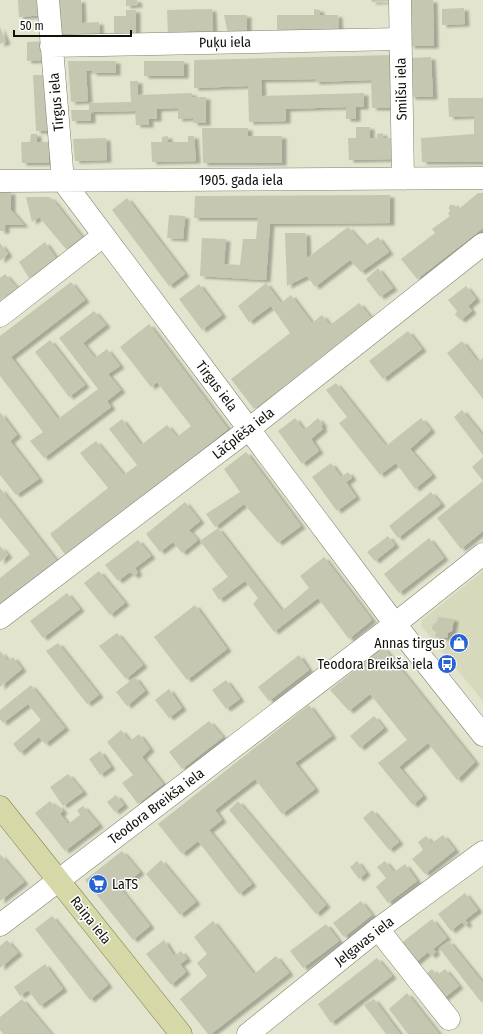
<svg xmlns="http://www.w3.org/2000/svg" width="483" height="1034" font-family="'Fira Sans Condensed',sans-serif">
<defs>
<filter id="shadow"><feDropShadow dx="4.5" dy="2.5" stdDeviation="1" flood-color="#0004"/></filter>
</defs>
<rect width="100%" height="100%" fill="#e2e4cd"/>
<path fill="#d7d9bc" d="M483 571V701L421 626 422 620Z"/>
<path fill="#c5c7b1" filter="url(#shadow)" d="M18 0H44L45 15 19 17Z
M59 0H81L82 23 99 22 100 43H61Z
M126 0H137L138 5 126 6Z
M371 0H390V1L372 2Z
M408 0H433L434 46H410Z
M464 8 465 24 442 25V9Z
M212 9 213 35 168 36 167 10Z
M314 9 320 10V15H338L339 35H277V15H314Z
M126 10H136V38H114V16H126Z
M224 15H247V35H228Z
M0 27 6 42 0 44Z
M43 41 44 60 27 61V42Z
M392 55 394 108H372L371 80 315 82V79L261 80 262 96 364 93V107H356V119H346V107L286 109V121L249 122 248 86 194 88V60Z
M431 57 433 97H411L410 58Z
M68 61H116V73H92V70L86 71 88 101 71 102Z
M144 61H184V76H144Z
M33 75H47L51 131H36Z
M130 81H138V95L192 93V97H206V123H193V118L178 119V108L157 109V119H149V125H136L135 111 91 112V121H72L71 110H89V103L131 102Z
M448 98H483V162H422L421 138 474 134V116L449 117Z
M356 127H370V138H377V134L383 133V138H394V159L349 160 348 138H356Z
M202 128H248V136H282V163H203Z
M31 134H37V142H49V163H22L21 142H30Z
M168 136V142H188V136H194L196 161 152 162 151 142H162V137Z
M106 138 107 160 75 161 73 139Z
M0 192H11V210L24 225H5V231H0Z
M478 193H483V228L417 279 401 259 435 233 432 229 450 216 448 214 450 211 449 208 450 205H454L456 207 458 205 460 208Z
M390 195V223L270 224 266 280 200 276 202 238 226 239 224 264 240 265 243 239H256L258 218H194L195 196Z
M26 197H49L53 200 82 237 66 249 39 217 32 222Z
M127 198 185 274 169 286 112 210Z
M169 215 185 216 183 239 167 238Z
M348 227 365 246 378 237 389 252 361 272 350 260 315 287 307 276 287 286 285 233H306L307 258Z
M45 242 56 258 29 278 19 262Z
M0 243 8 254 0 261Z
M378 268 393 288 380 297 366 279Z
M5 274 17 288 0 301V278Z
M71 282 85 300 11 357 58 419 98 389 59 338 94 311 106 325 83 343 95 358 107 349 120 366 108 374 121 390 107 401 111 407 44 458 30 441 43 432 0 376V336Z
M266 283 281 303 291 295 312 323 322 315 330 325 359 303 372 319 254 409 231 379 290 333 271 306 249 322 238 306Z
M199 284 222 315 202 330 179 299Z
M466 286 476 299 468 306 472 311 461 320 455 315 457 311 448 300Z
M149 324 228 429 67 557 50 534 108 488 80 453 96 441 124 475 137 465 109 429 122 419 141 445 167 425 177 437 191 426 157 382 151 387 120 347Z
M408 331 422 349 383 379 369 361Z
M50 340 85 385 69 397 35 352Z
M462 341 478 362 483 358V399L447 353Z
M336 383 386 446 421 418 431 430 410 449 432 475 415 489 396 463 380 475 339 423 347 417 326 390Z
M462 410 483 436V455L454 417Z
M0 412 17 435 10 441 39 479 16 495 0 475Z
M295 418 304 430 318 418 323 425 321 426 323 429 311 439 319 451 302 464 278 431Z
M246 452 301 526 278 543 244 504 215 527 206 514 240 492 224 469Z
M483 457V481L472 467Z
M331 463 341 477 348 472 352 478 346 482 356 497 337 511 312 477Z
M483 481V531L461 549 437 518Z
M0 488 59 564 0 610V578L30 554 0 517Z
M431 492 441 504 398 538 389 526Z
M185 502 200 521 189 530 198 540 182 553 173 542 160 552 146 534Z
M218 528 282 611 309 588 300 576 324 557 372 620 349 639 318 598 274 632 253 604 258 598 245 581 219 600 212 589 228 577 200 541Z
M388 536 395 545 375 561 367 552Z
M429 538 444 558 399 593 384 574Z
M138 540 151 556 135 568 138 573 134 576 130 572 118 581 105 565Z
M0 546 8 555 0 562Z
M99 571 125 603 110 615 84 583Z
M67 593 80 609 43 638 30 621Z
M195 605 227 649 187 680 154 637Z
M438 617 454 619 452 631 448 633 447 638 435 637 436 632 432 629 433 624 437 622Z
M117 633 143 665 126 679 99 646Z
M58 643 99 695 87 704 46 651Z
M383 647 475 762 457 780 428 743 399 767 423 796 413 805 378 763 407 740 370 694 349 711 330 690Z
M0 651 8 661 13 657 22 669 0 687Z
M299 655 309 670 269 701 258 687Z
M135 677 145 691 127 706 116 692Z
M226 680 240 699 226 709 212 690Z
M31 685 65 728 45 744 39 737 20 753 13 744 41 720 28 704 3 723 0 719V710Z
M169 689 182 708 169 718 155 700Z
M309 705 332 736 295 763 315 789 282 814 255 779 215 810 222 820 209 830 252 884 239 894 198 841 182 854 158 824Z
M374 716 384 728 360 748 350 736Z
M209 721 223 737 182 769 169 752Z
M121 730 130 741 139 734 150 749 142 757 163 784 138 804 122 783 133 775 107 742Z
M100 751 111 767 100 775 89 759Z
M68 774 83 792 63 806 50 787Z
M116 795 124 805 115 812 107 802Z
M50 801 55 807 58 805 63 811 60 814 68 824 80 815 77 810 83 806 99 825 65 851 35 813Z
M238 801 326 905 316 914 229 810Z
M372 810 399 842 389 850 363 818Z
M443 835 455 850 425 874 412 859 423 850 418 842 426 836 432 843Z
M122 851 140 872 120 888 150 926 133 940 85 880Z
M0 854 24 882 0 901Z
M161 860 196 902 180 915 146 874Z
M357 861 366 873 359 879 350 867Z
M385 861 394 872 405 864 417 881 388 903 376 887 386 878 377 867Z
M465 893 478 910 465 920 468 923 465 926 462 922 451 931 438 914Z
M361 901 372 915 344 937 333 923Z
M52 916 108 985 90 1000 35 929Z
M432 919 447 938 433 949 436 952 431 956 428 952 415 963 400 944Z
M213 921 254 974 276 956 289 973 211 1034H208L180 999 207 976 197 963 207 954 194 937Z
M326 924 339 941 303 968 290 951Z
M7 940 18 953 0 968V946Z
M164 940 174 956 181 951 187 959 180 964 186 972 171 985 146 954Z
M449 941 483 983V1000L481 1002 439 948Z
M377 958 392 976 331 1023 318 1004Z
M45 964 63 989 40 1006 28 990 20 996 14 987Z
M432 969 437 975 445 969 459 986 443 999 425 975Z
M407 993 439 1034H408L389 1009Z
M22 999 51 1034H3L0 1030V1017Z
M374 999 400 1034H386L364 1005Z"/>
<g fill="none" stroke-linecap="round" stroke-linejoin="round">
<g stroke="#80826e" stroke-width="23">
<path id="minor" d="M48 0 63 181 395 624 483 735
M400 0 403 179
M51 46 400 39
M0 181 483 178
M0 316 103 236
M0 618 249 429 483 244
M0 925 395 624 483 554
M378 929 449 1019
M248 1034 378 929 483 852"/>
</g>
<g stroke="#7f814b" stroke-width="23">
<path id="major" d="M0 807 181 1034"/>
</g>
<use href="#minor" stroke="#fff" stroke-width="22"/>
<use href="#major" stroke="#d6d8a8" stroke-width="22"/>
</g>
<defs>
<g id="shop-disc" transform="scale(1)"><circle r="9.5" fill="#2864d1" stroke="#fff"/><path d="M-5-2.5h2.3a2.7 3.5 0 0 1 5.4 0H5L5.5 6h-11ZM-1.5-2.5h3a1.5 2.3 0 0 0-3 0Z" fill="#fff"/></g>
<g id="bus-disc" transform="scale(1)"><circle r="9.5" fill="#2864d1" stroke="#fff"/><path d="M-5-6H5V4H4V6H2V4H-2V6H-4V4H-5ZM-3.5-4V0h7V-4ZM-3.5 1.2v1.5H-2V1.2ZM2 1.2v1.5H3.5V1.2Z" fill="#fff"/></g>
<g id="supermarket-disc" transform="scale(1)"><circle r="9.5" fill="#2864d1" stroke="#fff"/><path d="M-6-5.5h2.5l.6 2H6L4.5 2H-2.5L-4.4-4H-6ZM-1.5 3.2a1.3 1.3 0 1 0 .1 0ZM3 3.2a1.3 1.3 0 1 0 .1 0Z" fill="#fff"/></g>
</defs>
<g fill-rule="evenodd">
<use href="#shop-disc" x="459" y="643"/>
<use href="#bus-disc" x="447" y="664"/>
<use href="#supermarket-disc" x="98" y="884"/>
</g>
<g text-anchor="middle" stroke-width="3" stroke-linejoin="round" paint-order="stroke">
<g font-size="14" fill="#11110a" stroke="#fff">
<text transform="translate(225 42) rotate(-1)" y="5">Puķu iela</text>
<text transform="translate(401 89) rotate(-91)" y="5">Smilšu iela</text>
<text transform="translate(56 102) rotate(-95)" y="5">Tirgus iela</text>
<text x="241" y="185">1905. gada iela</text>
<text transform="translate(217 386) rotate(53)" y="5">Tirgus iela</text>
<text transform="translate(243 433) rotate(-38)" y="5">Lāčplēša iela</text>
<text transform="translate(156 806) rotate(-37)" y="5">Teodora Breikša iela</text>
<text transform="translate(91 920) rotate(52)" y="5">Raiņa iela</text>
<text transform="translate(364 941) rotate(-38)" y="5">Jelgavas iela</text>
</g>
<g font-size="14" fill="#11110a" stroke="#fff" text-anchor="end">
<text x="445" y="648">Annas tirgus</text>
<text x="433" y="669">Teodora Breikša iela</text>
<text x="112" y="889" text-anchor="start">LaTS</text>
</g>
</g>
<path d="M14 30v6h117v-6" fill="none" stroke="#11110a" stroke-width="2"/>
<text x="20" y="30" font-size="12" fill="#11110a" stroke="#ffffff" stroke-width="3" paint-order="stroke">50 m</text>
</svg>
